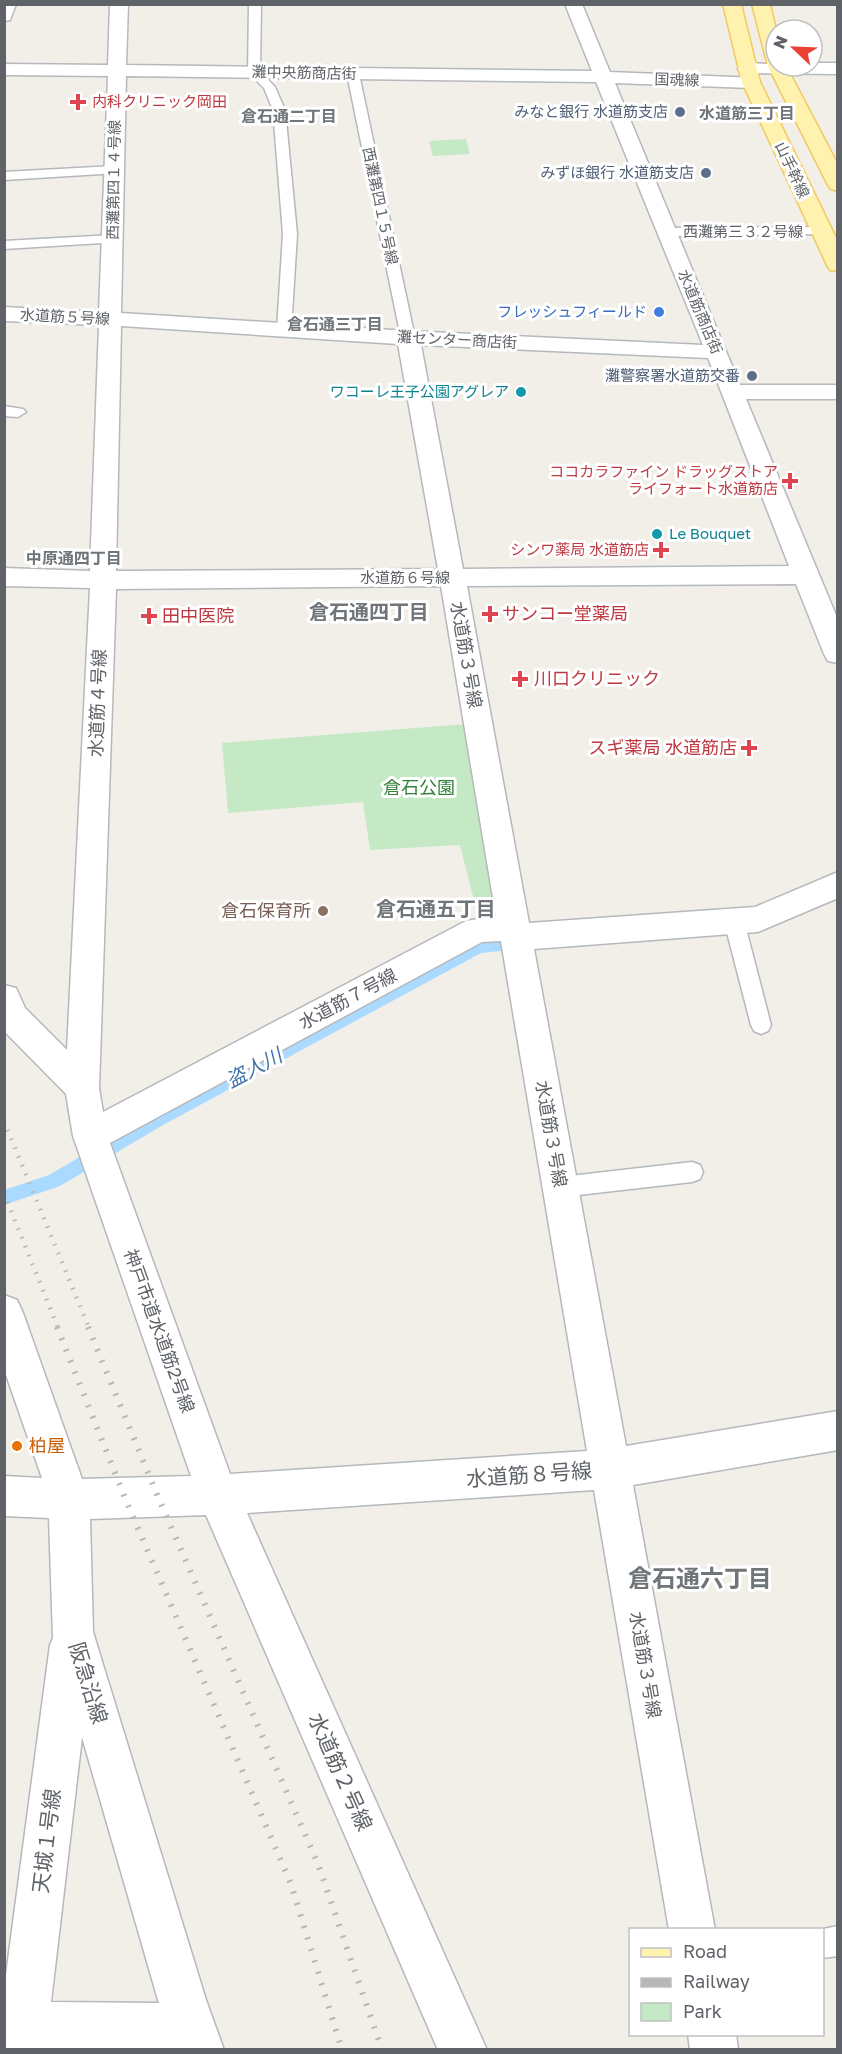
<svg xmlns="http://www.w3.org/2000/svg" width="842" height="2054" font-family="'Golos Text','Noto Sans JP',sans-serif">
<rect width="100%" height="100%" fill="#f1efe8"/>
<path fill="#c5e8c5" d="M466 139 470 154 433 156 429 141Z
M467 724 499 903 478 916 460 845 370 850 363 802 228 813 222 743Z"/>
<g fill="none" stroke-linecap="round" stroke-linejoin="round">
<path fill="#aadaff" fill-rule="evenodd" d="M505 940 510 942 512 946 510 950 481 953 163 1125 60 1186 4 1205V1190L49 1175 151 1115 474 943Z"/>
<g stroke="#b5b8bc" stroke-width="3">
<path id="lane" d="M249 4H261L260 71 275 87 285 110 297 234 291 330 284 334 277 330 283 234 273 110 264 88 248 72Z
M353 70 359 74 415 338 408 342 401 338 347 74Z
M114 166 120 170 118 173 4 180V172Z
M820 227 827 231 825 234 667 236 660 232 667 228Z
M113 235 118 236 120 239 118 242 4 249V241Z
M4 406 23 409 26 412 18 417 4 416Z
M734 913 741 915 744 921 771 1025 768 1031 761 1034 754 1031 751 1025 724 921 727 915Z
M692 1162 700 1165 703 1172 700 1179 692 1182 561 1197 553 1194 550 1187 553 1180 561 1177Z
M838 1926V1956L822 1958V1930H818Z"/>
</g>
<g stroke="#b5b8bc" stroke-width="3">
<path id="street" d="M4 4H16L10 20 4 21Z
M110 4H128L126 65 592 71 565 4H582L610 72 758 78 760 82 758 86 751 88 615 83 740 385H838V399H746L838 620V663L828 661 824 654 796 584 467 586 529 923 755 907 838 872V898L758 932 534 949 626 1446 838 1411V1450L633 1485 715 1930H669L594 1490 247 1513 487 2050H438L206 1515 90 1519 93 1632 206 2000 224 2050H4V1990L50 1645 53 1638 49 1518 4 1516V1476L42 1478 4 1369V1295L17 1300 23 1313 82 1479 191 1476 73 1136 66 1094 4 1031V985L16 988 25 1008 67 1050 90 588 4 586V568L90 571 99 325 4 321V307L99 312 108 76 4 75V64L108 65ZM126 76 596 82 703 345 408 331 121 313ZM121 326 398 344 438 569 116 571ZM421 345 708 358 789 566 463 569ZM441 586 496 916 466 921 103 1112 99 1088 116 589ZM501 941 587 1451 230 1474 110 1143 482 942ZM82 1737 158 2000 159 2003 51 2002Z
M747 63 812 66V63H838V74L741 73 738 69 741 65Z
M688 2034H736L738 2050H690Z"/>
</g>
<g stroke="#f2c960" stroke-width="3">
<path id="primary" d="M723 4H741L760 82 838 242V271L830 270 827 265 742 82Z
M752 4H770L776 30V66H786L838 165V191L831 189 828 185 768 66Z"/>
</g>
<use href="#lane" fill="#fff" fill-rule="evenodd"/>
<use href="#street" fill="#fff" fill-rule="evenodd"/>
<use href="#primary" fill="#fff2af" fill-rule="evenodd"/>
<path stroke="#b6b7b8" stroke-width="4.5" stroke-dasharray="1.5 8" stroke-linecap="butt" d="M4 1121 89 1328
M4 1193 58 1328"/>
<path stroke="#b6b7b8" stroke-width="6" stroke-dasharray="2 10" stroke-linecap="butt" d="M57 1327 125 1498 291 1884 342 2050
M88 1327 158 1497 318 1864 382 2050"/>
</g>
<g fill="#e0444e" stroke="#fff" stroke-width="2">
<path d="M75 93h6v6h6v6h-6v6h-6v-6h-6v-6h6z"/>
<path d="M787 472h6v6h6v6h-6v6h-6v-6h-6v-6h6z"/>
<path d="M658 541h6v6h6v6h-6v6h-6v-6h-6v-6h6z"/>
<path d="M487 605h6v6h6v6h-6v6h-6v-6h-6v-6h6z"/>
<path d="M146 607h6v6h6v6h-6v6h-6v-6h-6v-6h6z"/>
<path d="M517 670h6v6h6v6h-6v6h-6v-6h-6v-6h6z"/>
<path d="M746 739h6v6h6v6h-6v6h-6v-6h-6v-6h6z"/>
</g>
<g fill="#5c6f8a" stroke="#fff" stroke-width="2">
<circle cx="680" cy="112" r="6"/>
<circle cx="706" cy="173" r="6"/>
<circle cx="752" cy="376" r="6"/>
</g>
<circle fill="#3f7fe0" stroke="#fff" stroke-width="2" cx="659" cy="312" r="6"/>
<g fill="#0f9aa8" stroke="#fff" stroke-width="2">
<circle cx="521" cy="392" r="6"/>
<circle cx="657" cy="534" r="6"/>
</g>
<circle fill="#8d6e63" stroke="#fff" stroke-width="2" cx="323" cy="911" r="6"/>
<circle fill="#e8710a" stroke="#fff" stroke-width="2" cx="17" cy="1446" r="6"/>
<g text-anchor="middle" stroke-width="6" stroke-linejoin="round" paint-order="stroke">
<g font-size="15" fill="#5f6368" stroke="#fff">
<text transform="translate(304 73) rotate(1)" y="5">灘中央筋商店街</text>
<text transform="translate(677 80) rotate(2)" y="5">国魂線</text>
<text transform="translate(792 170) rotate(65)" y="5">山手幹線</text>
<text transform="translate(114 180) rotate(-89)" y="5">西灘第四１４号線</text>
<text transform="translate(380 206) rotate(78)" y="5">西灘第四１５号線</text>
<text x="743" y="237">西灘第三３２号線</text>
<text transform="translate(700 312) rotate(67)" y="5">水道筋商店街</text>
<text transform="translate(65 317) rotate(3)" y="5">水道筋５号線</text>
<text transform="translate(457 340) rotate(3)" y="5">灘センター商店街</text>
<text x="405" y="583">水道筋６号線</text>
</g>
<g font-size="15" fill="#be3a42" stroke="#fff" text-anchor="end">
<text x="92" y="107" text-anchor="start">内科クリニック岡田</text>
<text x="778" y="477">ココカラファイン ドラッグストア<tspan x="778" dy="17">ライフォート水道筋店</tspan></text>
<text x="649" y="555">シンワ薬局 水道筋店</text>
</g>
<g font-size="15" fill="#4e5e75" stroke="#fff" text-anchor="end">
<text x="668" y="117">みなと銀行 水道筋支店</text>
<text x="694" y="178">みずほ銀行 水道筋支店</text>
<text x="740" y="381">灘警察署水道筋交番</text>
</g>
<g font-size="15" fill="#366cbe" stroke="#fff" text-anchor="end">
<text x="647" y="317">フレッシュフィールド</text>
</g>
<g font-size="15" fill="#0d838f" stroke="#fff" text-anchor="end">
<text x="509" y="397">ワコーレ王子公園アグレア</text>
<text x="669" y="539" text-anchor="start">Le Bouquet</text>
</g>
<g font-size="16" font-weight="bold" fill="#70757a" stroke="#fff">
<text x="747" y="119">水道筋三丁目</text>
<text x="289" y="122">倉石通二丁目</text>
<text x="335" y="330">倉石通三丁目</text>
<text x="74" y="564">中原通四丁目</text>
</g>
<g font-size="18" fill="#be3a42" stroke="#fff" text-anchor="start">
<text x="502" y="620">サンコー堂薬局</text>
<text x="162" y="622">田中医院</text>
<text x="534" y="685">川口クリニック</text>
<text x="737" y="754" text-anchor="end">スギ薬局 水道筋店</text>
</g>
<g font-size="18" fill="#5f6368" stroke="#fff">
<text transform="translate(466 655) rotate(80)" y="6">水道筋３号線</text>
<text transform="translate(98 703) rotate(-88)" y="6">水道筋４号線</text>
<text transform="translate(348 999) rotate(-28)" y="6">水道筋７号線</text>
<text transform="translate(551 1134) rotate(80)" y="6">水道筋３号線</text>
<text transform="translate(159 1331) rotate(70)" y="6">神戸市道水道筋2号線</text>
<text transform="translate(645 1665) rotate(80)" y="6">水道筋３号線</text>
</g>
<g font-size="18" fill="#348238" stroke="#fff">
<text x="419" y="794">倉石公園</text>
</g>
<g font-size="18" fill="#785e54" stroke="#fff" text-anchor="end">
<text x="311" y="917">倉石保育所</text>
</g>
<g font-size="18" fill="#c56008" stroke="#fff" text-anchor="start">
<text x="29" y="1452">柏屋</text>
</g>
<g font-size="20" font-weight="bold" fill="#70757a" stroke="#fff">
<text x="369" y="619">倉石通四丁目</text>
<text x="436" y="916">倉石通五丁目</text>
</g>
<g font-size="20" font-style="italic" fill="#4174aa" stroke="#fff">
<text transform="translate(254 1068) rotate(-28)" y="7">盗人川</text>
</g>
<g font-size="21" fill="#5f6368" stroke="#fff">
<text transform="translate(529 1475) rotate(-4)" y="7">水道筋８号線</text>
<text transform="translate(88 1683) rotate(73)" y="7">阪急沿線</text>
<text transform="translate(340 1772) rotate(66)" y="7">水道筋２号線</text>
<text transform="translate(47 1841) rotate(-83)" y="7">天城１号線</text>
</g>
<g font-size="24" font-weight="bold" fill="#70757a" stroke="#fff">
<text x="700" y="1587">倉石通六丁目</text>
</g>
</g>
<rect width="842" height="2054" fill="none" stroke="#5f6368" stroke-width="12"/>
<rect x="629" y="1928" width="195" height="108" fill="#ffffff" stroke="#bfc1c3" stroke-width="1.5"/>
<rect x="641" y="1948" width="30" height="9" fill="#fff2af" stroke="#bfc1c3" stroke-width="1.5"/>
<text x="683" y="1958" font-size="18" fill="#5f6368">Road</text>
<rect x="641" y="1978" width="30" height="9" fill="#b6b7b8" stroke="#bfc1c3" stroke-width="1.5"/>
<text x="683" y="1988" font-size="18" fill="#5f6368">Railway</text>
<rect x="641" y="2003" width="30" height="18" fill="#c5e8c5" stroke="#bfc1c3" stroke-width="1.5"/>
<text x="683" y="2018" font-size="18" fill="#5f6368">Park</text>
<g transform="translate(794 48) rotate(293)"><circle r="28" fill="#ffffff" stroke="#bfc1c3" stroke-width="1.5"/>
<path d="M0-4.5L10 22L0 15L-10 22Z" fill="#ea4335"/>
<text y="-9" font-size="16" font-weight="bold" text-anchor="middle" fill="#5f6368">N</text>
</g>
</svg>
